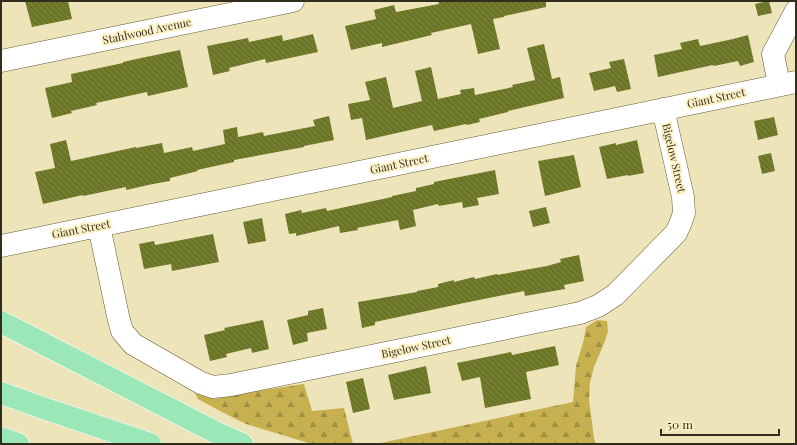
<svg xmlns="http://www.w3.org/2000/svg" width="797" height="445" font-family="'Playfair Display',serif">
<defs>
<pattern id="forest-firs" width="22" height="20" patternUnits="userSpaceOnUse"><rect width="22" height="20" fill="#c6b04f"/><path d="M5 1l3.5 6h-7zM16 11l3.5 6h-7z" fill="#a19041"/></pattern>
<pattern id="building-back-hatch" width="6" height="6" patternUnits="userSpaceOnUse"><rect width="6" height="6" fill="#727c2d"/><path d="M-1 5l2 2M0 0l6 6M5-1l2 2" fill="none" stroke="#5e6626"/></pattern>
</defs>
<rect width="100%" height="100%" fill="#eee4b9"/>
<path fill="url(#forest-firs)" d="M597 320 607 321 608 331 605 341 594 367 590 383 589 400 594 438 596 444H376L573 402 576 366 584 339 586 327Z
M304 384 312 411 344 408 353 444H312L246 424 220 411 198 399 195 393 215 399 230 395Z"/>
<path fill="url(#building-back-hatch)" d="M25 1H68L72 19 32 27Z
M438 1H546V7L504 16V17L493 19 500 49 478 54 471 24 431 33 432 35 382 47V43L351 50 345 26 376 19 374 10 394 5 396 12 439 4Z
M769 1 772 13 758 16 755 4Z
M313 34 318 52 266 63 265 59 229 68 230 71 213 75 207 46 248 38 249 42 282 35 283 41Z
M748 35 754 62 740 66 738 61 714 66 713 65 658 77 654 55 682 49 680 43 698 39 700 46 733 39Z
M544 44 552 79 560 77 564 98 508 111V112L479 119 480 122 467 125 466 124 434 131 432 125 366 140 362 118 351 120 348 104 370 100 365 82 386 77 393 108 422 101 415 71 431 67 438 99 461 94 460 90 474 88 475 95 513 87 512 85 535 80 527 48Z
M180 50 188 87 148 96 147 92 96 103 97 105 71 111 72 113 52 118 45 88 72 82 71 74 123 63V62L141 58Z
M624 59 631 89 617 92 615 86 594 91 589 73 611 68 609 62Z
M329 116 334 140 304 146V147L234 160V162L197 170 198 171 170 178V181L153 184 126 190V187L83 196V195L43 204 35 172 55 168 50 144 66 140 71 161 136 147V148L162 143 164 153 192 147 193 151 225 144 223 130 237 127 238 137 263 132 264 136 315 126 313 120Z
M774 117 778 135 758 140 754 121Z
M637 140 644 173 628 176V175L607 179 599 147 616 143V145Z
M771 153 775 171 762 174 758 156Z
M574 155 581 187 545 196 538 161Z
M495 170 499 194 477 198 479 205 463 208 462 202 439 206 438 204 413 210 416 226 400 230 398 220 357 228 358 230 340 233 339 226 296 236V233L289 234 285 214 301 210 302 213 326 208 327 211 392 197V196L416 191V188L434 184V182Z
M546 207 550 223 533 227 529 211Z
M262 218 266 241 248 244 243 222Z
M213 234 219 262 172 271 171 264 144 269 139 244 154 241 155 245Z
M579 255 584 281 564 285 565 289 525 296 524 291 464 303 375 322V325L362 328 358 302 417 292V291L438 287V284L454 280V282L474 277 475 279 497 274V275L547 266 561 262 560 259Z
M323 308 327 329 307 333 308 341 293 345 287 320 308 315V311Z
M263 320 269 349 252 353 251 348 226 354 227 357 210 361 204 335 225 330 224 328Z
M555 346 559 365 526 372 531 399 485 408 480 377 462 381 457 363 511 352 512 355Z
M426 366 431 393 394 400 388 375Z
M363 378 370 409 353 413 346 382Z"/>
<g fill="none" stroke-linecap="round" stroke-linejoin="round">
<g stroke="#645b34" stroke-width="23">
<path id="minor" d="M1 61 293 1
M779 85 773 54 796 11
M99 226 118 316 122 331 133 344 201 383 213 387 231 385 580 313 598 306 615 295 676 233 681 222 684 213 683 197 663 109
M1 246 796 82"/>
</g>
<g stroke="#fff" stroke-width="23">
<path id="highway" d="M1 322 217 433 242 444
M1 393 43 408 150 444
M1 438 18 444"/>
</g>
<use href="#minor" stroke="#fff" stroke-width="22"/>
<use href="#highway" stroke="#9ce7b8" stroke-width="22"/>
</g>
<g text-anchor="middle" stroke-width="4" stroke-linejoin="round" paint-order="stroke">
<g font-size="11" fill="#322e1d" stroke="#fcf1c6">
<text transform="translate(147 31) rotate(-12)" y="4">Stahlwood Avenue</text>
<text transform="translate(716 98) rotate(-12)" y="4">Giant Street</text>
<text transform="translate(674 158) rotate(77)" y="4">Bigelow Street</text>
<text transform="translate(399 164) rotate(-12)" y="4">Giant Street</text>
<text transform="translate(81 229) rotate(-11)" y="4">Giant Street</text>
<text transform="translate(416 347) rotate(-12)" y="4">Bigelow Street</text>
</g>
</g>
<rect width="797" height="445" fill="none" stroke="#322e1d" stroke-width="4"/>
<path d="M661 429v6h118v-6" fill="none" stroke="#322e1d" stroke-width="2"/>
<text x="667" y="429" font-size="12" fill="#322e1d" stroke="#fcf1c6" stroke-width="3" paint-order="stroke">50 m</text>
</svg>
